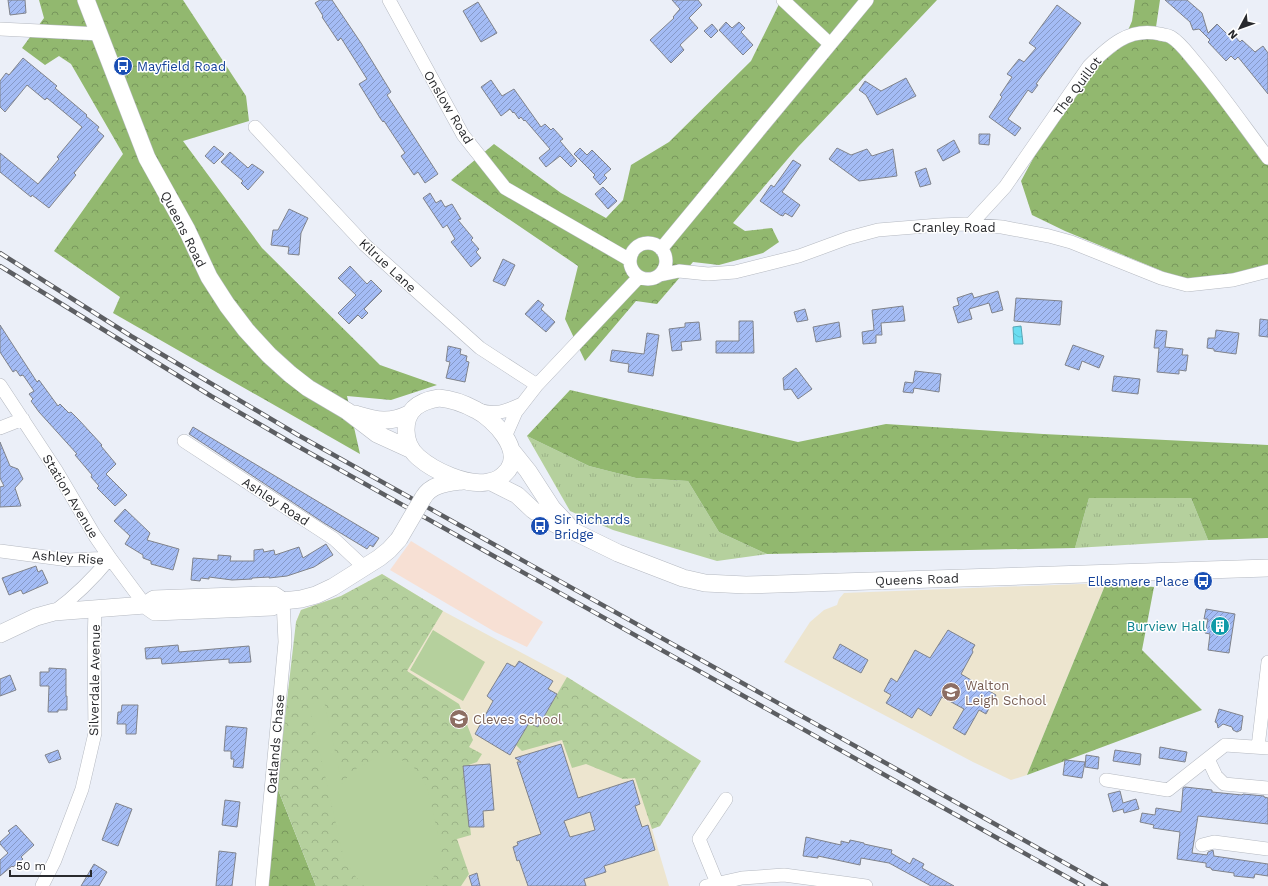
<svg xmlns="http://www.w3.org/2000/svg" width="1268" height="886" font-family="'Work Sans',sans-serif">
<defs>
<pattern id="grass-tufts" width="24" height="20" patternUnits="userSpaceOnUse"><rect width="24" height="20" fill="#b5d09d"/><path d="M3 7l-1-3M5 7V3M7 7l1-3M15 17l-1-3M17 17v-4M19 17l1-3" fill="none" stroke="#9cb388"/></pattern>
<pattern id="forest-crowns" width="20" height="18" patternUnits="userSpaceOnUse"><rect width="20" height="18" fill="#92b86f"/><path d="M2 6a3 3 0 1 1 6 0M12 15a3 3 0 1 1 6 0" fill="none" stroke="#77965c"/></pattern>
<pattern id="park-crowns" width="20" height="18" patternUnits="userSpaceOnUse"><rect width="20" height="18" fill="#b5d09d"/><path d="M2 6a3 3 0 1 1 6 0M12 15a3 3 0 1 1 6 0" fill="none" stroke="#9cb388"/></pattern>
<pattern id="water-waves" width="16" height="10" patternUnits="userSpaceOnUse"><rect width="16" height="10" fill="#6addf1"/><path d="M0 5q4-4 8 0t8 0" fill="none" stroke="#5cbecf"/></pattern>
<pattern id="building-hatch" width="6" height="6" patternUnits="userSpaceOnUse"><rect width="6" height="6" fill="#a4bcf5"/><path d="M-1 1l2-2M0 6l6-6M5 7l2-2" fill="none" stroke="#8699c7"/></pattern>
</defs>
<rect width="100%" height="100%" fill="#ebeff8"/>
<path fill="#f7e0d4" d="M411 541 543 622 527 647 495 632 390 570Z"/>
<path fill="#ede5cf" d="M382 574 443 611 567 677 701 761 660 826 652 829 669 886H316L296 622 301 610 341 596Z
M1106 583 1027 775 1011 780 973 762 784 662 810 622 824 610 837 605 839 599 844 593Z"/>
<path fill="url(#grass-tufts)" d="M527 436 589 466 636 478 688 481 719 532 767 554 717 561 613 530 570 511Z
M1089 498H1191L1208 540 1075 548Z"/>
<path fill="url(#forest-crowns)" d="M39 0H183L246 96 249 121 183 141 262 248 380 365 437 385 391 400 347 396 360 454 113 313 120 297 54 251 123 154 71 64 59 56 45 65 22 48 44 18Z
M781 0H937L798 147 733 223 745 231 772 228 779 242 763 253 719 265 693 262 657 304 636 301 585 361 565 319 578 266 451 180 494 144 561 193 606 218 623 200 631 165 669 142 751 61Z
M1135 0H1160L1156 27 1183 51 1268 161V265L1215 279 1186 281 1065 231 1032 215 1021 181 1042 142 1098 65 1121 47 1132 21Z
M570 390 798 442 886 424 1043 434 1268 445V538L1208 540 1191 498H1089L1075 548 767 554 719 532 688 481 636 478 589 466 527 436Z
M1106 583 1154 587 1142 650 1202 710 1027 775Z
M277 787 316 886H265Z"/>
<path fill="url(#park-crowns)" d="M382 574 443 611 407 671 459 704 473 740 469 747 482 754 477 762 463 767 471 835 457 839 469 874 461 886H316L277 787 296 622 301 610 341 596Z
M567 677 701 761 660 826 652 829 635 778 623 779 586 764 572 768 562 740 522 751 516 745 529 723 538 727Z"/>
<path fill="#b5d09d" d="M433 630 485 662 463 701 410 670Z
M324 701 342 784 352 771 375 758H390L405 761 419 772 427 787 441 847 440 863 433 878 426 886H364L351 871 349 863 345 864 309 704Z"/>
<path fill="url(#water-waves)" stroke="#56a7b6" d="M1021 326 1023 344H1014L1013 327Z"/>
<path fill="url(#building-hatch)" stroke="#80838b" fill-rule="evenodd" d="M8 0H25L26 13 10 15Z
M320 0H332L361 43 391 92 387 95 438 174 425 183 418 172 414 175 401 156 405 153 384 121 383 122 380 118 359 84 367 79 341 38 338 41 322 17 323 16 315 3Z
M672 0H698L702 5 689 18 698 28 680 45 684 50 671 63 650 40 674 18 673 17 680 9Z
M1165 0H1187L1202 13 1208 33 1217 24 1230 37 1233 34 1240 42 1242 40 1255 52 1263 46 1268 53V94L1238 57 1235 60 1231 56 1226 61 1208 42 1210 40 1199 29 1193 30 1190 22Z
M478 2 497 33 481 42 463 11Z
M1057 5 1081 23 1036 84 1038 85 1032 93 1028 90 1008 119 1021 128 1015 136 989 117 1002 97 1000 95 1012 77 1007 74 1019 59 1024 62 1036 48 1029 43Z
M726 22 732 28 739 22 745 28 741 32 753 45 743 55 719 30Z
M712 24 718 31 711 38 704 31Z
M23 58 57 86 55 88 87 115 86 116 99 127 97 130 104 136 74 173 76 175 49 208 32 195 31 197 0 172V153L38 184 59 159 57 157 82 127 47 98 45 100 27 85 5 112 0 107V81L6 73 9 75Z
M906 78 916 96 877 115 866 95 859 90 865 81 881 91Z
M491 80 502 96 514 89 541 127 545 124 551 130 553 128 563 139 560 141 577 161 571 167 560 156 546 167 539 158 550 149 525 120 524 121 521 117 519 119 514 112 513 113 510 109 501 116 481 87Z
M979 134H990L989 145 979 144Z
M954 140 960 152 943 161 937 150Z
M214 146 224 154 214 164 205 156Z
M580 148 587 155 592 150 611 169 604 175 607 178 600 185 593 177 595 175 574 154Z
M837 148 851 155 867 149 872 156 893 149 897 176 859 181 829 159Z
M230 152 248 168 252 164 264 172 248 190 241 183 243 181 221 162Z
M793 160 801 165 782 192 800 205 792 217 785 213 783 216 780 215 760 201 771 185 774 187Z
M926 168 931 184 920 187 915 172Z
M603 187 617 201 608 209 595 194Z
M430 193 436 203 441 200 445 207 452 204 461 219 458 220 473 238 471 240 479 249 476 252 481 258 471 267 451 242 455 239 447 225 443 228 423 198Z
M289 209 308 218 301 233 299 255 288 254 289 247 271 245 273 230H278Z
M503 259 515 265 505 286 493 281Z
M350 266 367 284 371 280 382 291 364 309 368 313 362 319 358 315 349 324 338 313 356 295 338 278Z
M998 291 1003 310 992 313 989 303 969 309 972 319 958 323 953 307 959 305 957 298 972 293 974 298Z
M1016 298 1062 301 1060 325 1014 321Z
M538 300 544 305 541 309 555 322 546 332 525 314Z
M903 306 905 321 881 323 882 335H876V343L863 344 862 332 874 330 872 310Z
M805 309 808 320 797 322 794 312Z
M1260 319 1268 320V337L1259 336Z
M739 321H753L754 353H716V341H739Z
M699 322 701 340 681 342 682 350 672 351 669 329 685 327V323Z
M839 322 841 337 816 342 813 327Z
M0 325 37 382 39 380 58 406 60 404 69 413 71 412 79 420 102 445 101 446 116 464 106 474 127 495 115 506 97 488 99 486 91 477 92 475 75 455 77 454 39 412 31 401 33 399 29 394 34 391 23 375 20 376 16 370 13 372 0 352Z
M1156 330 1167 331 1165 347 1183 349 1182 355H1188L1186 371 1179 370V374L1157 372 1159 348H1154Z
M1216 330 1239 333 1236 354 1214 351V349L1207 348 1208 338H1215Z
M647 333 659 335 653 376 628 372 629 364 610 361 612 350 644 354Z
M1073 345 1104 356 1099 368 1082 361 1079 370 1065 365Z
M448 346 461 349 460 354 467 356 466 361 469 362 465 382 446 378 450 362 446 361Z
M796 368 812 389 798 399 791 389 784 390 783 378Z
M915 371 941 374 939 392 914 388 913 393 903 392 905 382 913 383Z
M1114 376 1140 379 1138 394 1112 391Z
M193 427 379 538 373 547 370 545 367 549 324 523 189 434Z
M0 442 10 466 18 469 23 479 15 488 21 506 0 507V487L4 486 0 478Z
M125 509 150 533 147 540 179 549 173 570 151 564V561L143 558V555L125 544 130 536 114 521Z
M326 544 333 555 314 567 287 576 269 578V577L252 578V579L232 580 209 577V579L201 578 200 581 191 580 193 558 218 560V555L231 556 230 561H254V550L263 549 264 552 274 550 275 555 299 547 303 558Z
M36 566 38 572 42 570 48 583 23 594 21 590 9 595 2 578Z
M1206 609 1235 614 1229 653 1208 650 1210 634 1205 633 1208 619H1204Z
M948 630 975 645 972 650 973 652 961 674 996 695 986 714 979 710 965 735 953 728 964 709 942 697 931 716 918 708 912 718 886 703 891 695 884 691 891 678 897 682 915 650 930 658Z
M840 644 868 660 861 673 833 658Z
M178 645 179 652 249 646 251 662 229 663V659L162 664 161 658 146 659 145 648Z
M519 661 553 681 548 689 557 694 538 727 529 723 510 755 475 734 493 701 487 696 507 663 515 667Z
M49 668 66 669V696H67V710H58V712H48L49 686H40V672H49Z
M10 675 16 690 0 696V679Z
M122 705H138L136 734H126V724H117L118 712H121Z
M1219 709 1243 716 1241 730 1237 732 1233 730 1232 727 1223 724 1218 728 1217 723 1215 722Z
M226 726 247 728 243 768 233 767 234 759H231V751H224Z
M561 744 578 798 633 780 640 804 635 806 642 827 648 825 655 850 604 866 606 872 584 879 586 886H528L519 860 517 861 513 847 518 845 517 842 541 834 517 762H521L515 758ZM590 812 595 830 570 837 564 821Z
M1160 747 1187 752 1185 762 1159 758Z
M58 750 61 759 49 763 45 755Z
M1115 750 1141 754 1140 765 1113 761Z
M1086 755 1099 757 1098 769 1085 767Z
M1065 760 1085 762 1082 778 1063 775Z
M490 764 494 810 483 811 484 827H469L463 766Z
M1185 787 1212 790V792L1242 795 1243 794 1264 796V797L1268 798V824L1198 816 1192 853 1207 855 1208 852 1213 850 1214 856 1268 864V876L1255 874 1254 878 1234 876V873L1212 870 1211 868 1206 867V863L1177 859 1180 832 1153 828 1154 825 1140 822 1142 813 1155 815 1156 808 1181 812 1183 788Z
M1120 791 1123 803 1136 799 1139 809 1124 813 1123 809 1113 812 1108 794Z
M225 800 240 802 237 827 222 825Z
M116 803 132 809 118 846 102 840Z
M16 825 34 845 21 857 23 859 13 867 12 866 0 876V860L8 853 0 844V842L10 833 8 831Z
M806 837 841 845V841L849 843 850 840 864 843V844L892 850 891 853 910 864 913 858 924 864 922 868 954 886H931L889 863 861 858 860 865 818 856V858L803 856Z
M219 851 236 853 232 886H216Z
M94 864 107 872 99 886H81Z
M477 873 480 886H472L469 876Z"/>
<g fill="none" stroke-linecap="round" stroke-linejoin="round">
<g stroke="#b5b9c1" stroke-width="14">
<path id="minor" d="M389 0 463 135 505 188 630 260
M783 0 830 44
M0 29 100 34
M255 127 365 245 480 348 537 385
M970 225 1005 187 1089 66C1109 46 1129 27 1160 34 1163 35 1168 35 1171 37 1181 43 1189 55 1196 63 1222 94 1244 126 1268 158
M630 261a18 18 0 1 1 36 0a18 18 0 1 1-36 0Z
M661 249 867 0
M660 275 679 271 708 274 735 272 799 256 848 238 878 230 939 225 965 224 1002 227 1049 236 1071 242 1161 278 1187 285 1233 280 1268 271
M0 385 56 470 95 536 110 558 145 605
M478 410C497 415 504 412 522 404
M0 428 23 419
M505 437 516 412 537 385 639 277
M184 441 334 539 365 568
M0 551 69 560 110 558
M54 612C77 595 92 580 110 558
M1258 747 1268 662
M1208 759 1216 776 1224 784 1268 788
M1106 780 1168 790 1225 745 1268 748
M1202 845 1214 842 1268 849
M717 883 699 839 726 799
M42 886 55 860 82 789 95 733 94 646 95 610
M262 886 285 642 283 601
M706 886 742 878 784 875 866 886"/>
</g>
<g stroke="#b5b9c1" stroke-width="18">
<path id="major" d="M86 0 147 158 187 230 209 277 227 305 246 330 269 355 290 374 308 388 347 411 377 434 412 450
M439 398C451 399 465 404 476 410 494 419 523 450 508 470 502 477 497 481 488 482 466 486 434 471 418 457 410 450 406 441 406 430 406 409 420 401 439 398Z
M355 414C376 420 388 424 409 414
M512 451 528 471 552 508 568 525
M491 482 517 495 533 510 544 518 561 527 575 532 618 553 683 578 705 583 746 585 1268 568
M423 498C431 484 447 483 462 481
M145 605 155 612 272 607 283 601 301 599 316 595 333 587 379 558 389 550 399 539
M0 634 36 617 54 612 145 605 154 599 260 595H274L283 601"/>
</g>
<use href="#minor" stroke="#fff" stroke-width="13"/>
<use href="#major" stroke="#fff" stroke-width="17"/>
<g stroke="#5c5e62" stroke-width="4.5">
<path id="rail" d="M0 253 131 336 298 435 1106 886
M0 266 211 396 292 443 1083 886"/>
</g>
<use href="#rail" stroke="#fff" stroke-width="3" stroke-dasharray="9" stroke-linecap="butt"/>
<g stroke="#b5b9c1" stroke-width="18" stroke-linecap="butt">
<path id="major-bridge" d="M399 539 423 498"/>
</g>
<use href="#major-bridge" stroke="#fff" stroke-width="17"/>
</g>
<defs>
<g id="bus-disc" transform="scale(1)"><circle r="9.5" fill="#1a4fb4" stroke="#fff"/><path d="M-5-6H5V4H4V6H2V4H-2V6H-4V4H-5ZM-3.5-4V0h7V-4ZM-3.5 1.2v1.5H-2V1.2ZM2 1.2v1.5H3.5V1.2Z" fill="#fff"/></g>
<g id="building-disc" transform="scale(1)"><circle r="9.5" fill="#0f9aa8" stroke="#fff"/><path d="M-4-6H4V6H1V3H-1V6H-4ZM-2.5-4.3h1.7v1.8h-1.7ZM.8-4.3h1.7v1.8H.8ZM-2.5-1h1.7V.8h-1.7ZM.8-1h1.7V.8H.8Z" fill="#fff"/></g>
<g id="school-disc" transform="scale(1)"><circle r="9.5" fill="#8d6e63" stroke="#fff"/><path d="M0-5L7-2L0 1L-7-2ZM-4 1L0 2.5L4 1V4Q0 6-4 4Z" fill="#fff"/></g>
</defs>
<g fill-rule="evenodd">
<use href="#bus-disc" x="123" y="66"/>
<use href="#bus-disc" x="540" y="526"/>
<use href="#bus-disc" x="1203" y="581"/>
<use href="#building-disc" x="1220" y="626"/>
<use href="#school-disc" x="951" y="692"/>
<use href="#school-disc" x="459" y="719"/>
</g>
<g text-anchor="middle" stroke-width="3" stroke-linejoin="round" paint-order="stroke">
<g font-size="13" fill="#164399" stroke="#fff" text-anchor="start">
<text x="137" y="71">Mayfield Road</text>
<text x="554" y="524">Sir Richards<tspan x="554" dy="15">Bridge</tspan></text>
<text x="1189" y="586" text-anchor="end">Ellesmere Place</text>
</g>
<g font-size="13" fill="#292a2d" stroke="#fff">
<text transform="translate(1077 86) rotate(-53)" y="5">The Quillot</text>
<text transform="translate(449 107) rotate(59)" y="5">Onslow Road</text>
<text x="954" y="232">Cranley Road</text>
<text transform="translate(184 229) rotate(63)" y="5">Queens Road</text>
<text transform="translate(388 265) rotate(43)" y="5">Kilrue Lane</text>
<text transform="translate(71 496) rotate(59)" y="5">Station Avenue</text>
<text transform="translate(276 501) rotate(33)" y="5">Ashley Road</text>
<text transform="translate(68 557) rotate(4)" y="5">Ashley Rise</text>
<text transform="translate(917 579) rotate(-2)" y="5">Queens Road</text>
<text transform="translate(94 680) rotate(-89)" y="5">Silverdale Avenue</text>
<text transform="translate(275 744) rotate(-85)" y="5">Oatlands Chase</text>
</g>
<g font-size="13" fill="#0d838f" stroke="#fff" text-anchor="end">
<text x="1206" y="631">Burview Hall</text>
</g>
<g font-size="13" fill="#785e54" stroke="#fff" text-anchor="start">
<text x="965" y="690">Walton<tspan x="965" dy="15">Leigh School</tspan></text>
<text x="473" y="724">Cleves School</text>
</g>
</g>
<g transform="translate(1240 28) rotate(229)" stroke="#ffffff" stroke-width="3" paint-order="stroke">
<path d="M0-3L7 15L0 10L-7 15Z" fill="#292a2d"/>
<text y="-6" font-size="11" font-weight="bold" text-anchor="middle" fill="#292a2d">N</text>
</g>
<path d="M10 870v6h81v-6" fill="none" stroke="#292a2d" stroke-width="2"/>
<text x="16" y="870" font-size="12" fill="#292a2d" stroke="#ffffff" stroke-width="3" paint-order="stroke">50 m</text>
</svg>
